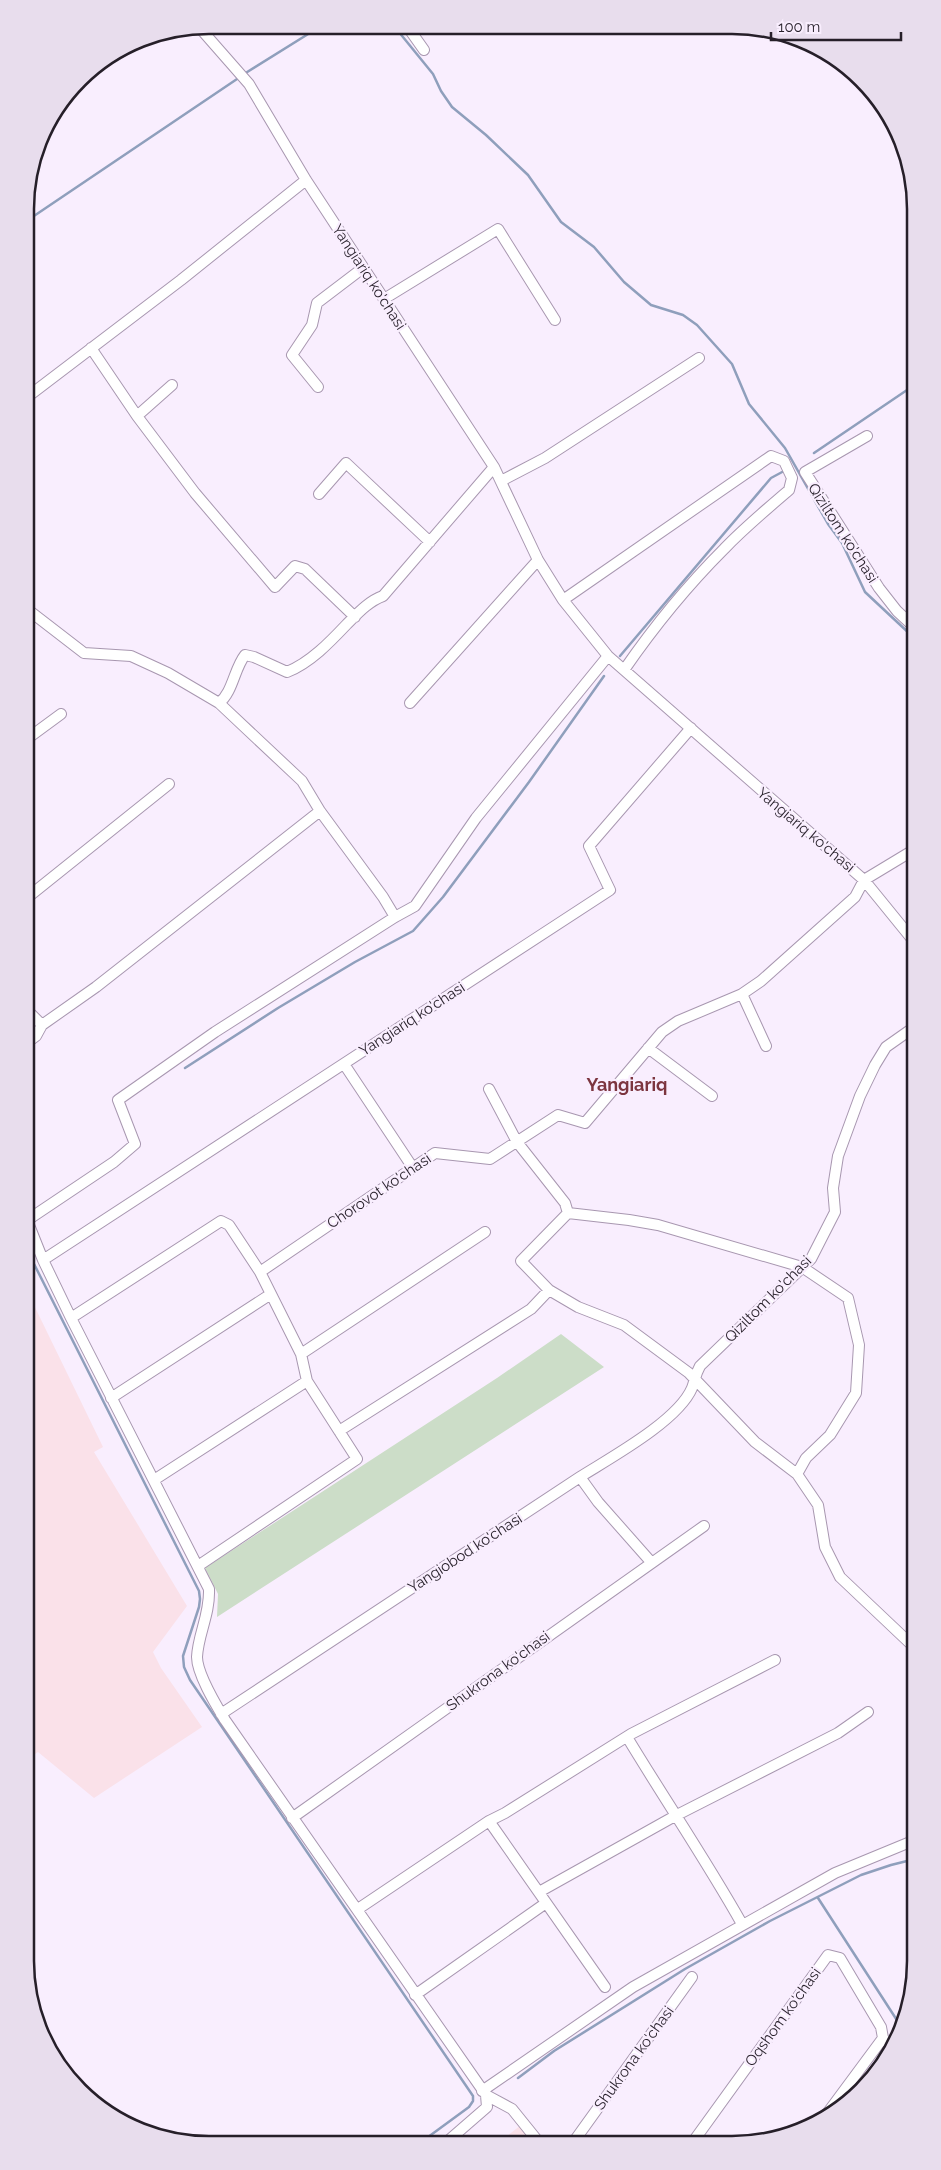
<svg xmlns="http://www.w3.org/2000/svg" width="941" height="2170" font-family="Raleway,sans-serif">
<rect width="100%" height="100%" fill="#f9eefe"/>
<path fill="#fae1e9" d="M29 1295 103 1447 94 1452 187 1606 153 1652 161 1668 202 1727 94 1798 38 1752 31 1757Z
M521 2125 531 2140H502Z"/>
<path fill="#ccddc8" d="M561 1334 604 1367 217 1617 218 1594 205 1568 497 1378Z"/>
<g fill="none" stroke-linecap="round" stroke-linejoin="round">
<path stroke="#8f9fbc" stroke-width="2.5" d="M394 26 433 74 441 91 452 107 486 135 528 175 561 222 594 247 624 282 651 305 683 315 697 325 732 364 749 404 785 448 828 524 842 543 865 592 911 635
M244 74 321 26
M25 222 240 77
M814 453 910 388
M620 656 771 478 784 471
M185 1068 278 1008 355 962 413 931 443 897 529 782 604 676
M29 1254 199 1591 200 1599 199 1607 183 1656 184 1667 190 1680 473 2096V2101L469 2107 424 2140
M818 1898 902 2028
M518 2078 554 2051 685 1969 770 1921 861 1875 891 1865 915 1859"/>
<g stroke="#a897b0" stroke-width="12">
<path id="street" d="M407 26 424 50
M199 27 249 84 306 180 494 467 538 560 563 600 608 656 864 880 912 939
M384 299 498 229 555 320
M91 348 137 416 195 493 275 587 295 566 305 569 355 617
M318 387 292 355 312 325 317 303 363 268
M26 398 181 280 306 180
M137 416 172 385
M867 436 805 472 879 588 897 611 911 624
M501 481 545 458 699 358
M319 494 346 463 430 542
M563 600 771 456 784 461 792 478 789 490C767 509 744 528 724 549 687 586 653 628 624 670
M27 609 84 653 131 656 168 673 219 703 302 781 320 811 383 897 395 917
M219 703C233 692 234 669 245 655L254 657 287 672C310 663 330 642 347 624 358 613 369 601 383 596L494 467
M410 703 538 560
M27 739 61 714
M28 897 169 784
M742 994 766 1046
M28 1011 42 1025
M28 1042 36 1036 42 1025 96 987 320 811
M648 1048 712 1096
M344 1064 413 1168
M489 1089 517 1142 565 1203 568 1213
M568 1213 521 1261 549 1290 578 1307 624 1325 689 1373 755 1442 797 1474 818 1505 825 1547 840 1577 915 1648
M568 1213 629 1220 658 1225 802 1267 848 1298 859 1345 856 1393 830 1435 806 1458 797 1474
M29 1219 114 1162 135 1144 118 1100 215 1032 395 917 415 906 476 818 608 656
M29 1225 43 1260 71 1318 209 1589C210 1615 198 1634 197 1657 197 1674 216 1705 225 1720L486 2095 487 2107 449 2140
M43 1260 610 890 589 846 691 728
M260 1272 435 1153 490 1159 558 1115 585 1123 662 1032 678 1021 742 994 761 981 855 897 864 880 912 851
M71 1318 221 1221 229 1225 260 1272 301 1354 307 1381 357 1459 198 1566
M301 1354 485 1232
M111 1398 271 1294
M339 1431 531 1309 549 1290
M580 1477 598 1502 651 1562
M154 1480 307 1381
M221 1714 580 1477C610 1458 678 1421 692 1388 695 1380 695 1375 700 1366L811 1259 835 1212 833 1188 838 1156 860 1096 875 1065 886 1047 913 1028
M627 1737C665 1800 706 1860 742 1924
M292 1818 704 1526
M489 1821 605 1987
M539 1892 675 1816 838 1733 868 1712
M358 1909 489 1821 505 1813 631 1734 775 1660
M415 1995 546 1903
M482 2091 633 1987 835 1873 915 1840
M486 2095 512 2109 537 2140
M823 2119 883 2038 892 2047
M695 2139 828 1955 840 1958 881 2027 883 2038
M575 2140 692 1977"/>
</g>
<g stroke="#a897b0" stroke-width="18">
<path id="secondary" d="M873 2078 882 2066"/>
</g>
<use href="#street" stroke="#fff" stroke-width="10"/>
<use href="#secondary" stroke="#fff" stroke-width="15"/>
</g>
<g text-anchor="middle" stroke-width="4.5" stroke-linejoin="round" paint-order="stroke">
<g font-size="15" fill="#261f29" stroke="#f9eefe">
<text transform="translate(369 277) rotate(57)" y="5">Yangiariq ko'chasi</text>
<text transform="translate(843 533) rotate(57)" y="5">Qiziltom ko'chasi</text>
<text transform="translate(806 830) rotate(40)" y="5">Yangiariq ko'chasi</text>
<text transform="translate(412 1019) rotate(-33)" y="5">Yangiariq ko'chasi</text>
<text transform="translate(379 1191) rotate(-34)" y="5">Chorovot ko'chasi</text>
<text transform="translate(768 1299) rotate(-45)" y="5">Qiziltom ko'chasi</text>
<text transform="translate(465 1553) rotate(-33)" y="5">Yangiobod ko'chasi</text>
<text transform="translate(498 1671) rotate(-36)" y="5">Shukrona ko'chasi</text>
<text transform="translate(783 2017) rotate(-54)" y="5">Oqshom ko'chasi</text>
<text transform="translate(634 2058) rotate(-54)" y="5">Shukrona ko'chasi</text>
</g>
<g font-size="18" font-weight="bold" fill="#7c353f" stroke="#f9eefe">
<text x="627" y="1091">Yangiariq</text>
</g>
</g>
<path d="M0 0H941V2170H0ZM209 34H732A175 175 0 0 1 907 209V1961A175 175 0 0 1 732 2136H209A175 175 0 0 1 34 1961V209A175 175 0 0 1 209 34Z" fill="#e8dded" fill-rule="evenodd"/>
<path fill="none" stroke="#261f29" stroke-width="2.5" d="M209 34H732A175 175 0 0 1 907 209V1961A175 175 0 0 1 732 2136H209A175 175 0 0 1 34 1961V209A175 175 0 0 1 209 34Z"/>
<path d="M771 32v8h130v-8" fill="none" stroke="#261f29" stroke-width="2.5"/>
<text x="778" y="32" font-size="15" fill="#261f29" stroke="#f9eefe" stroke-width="4" paint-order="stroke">100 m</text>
</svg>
